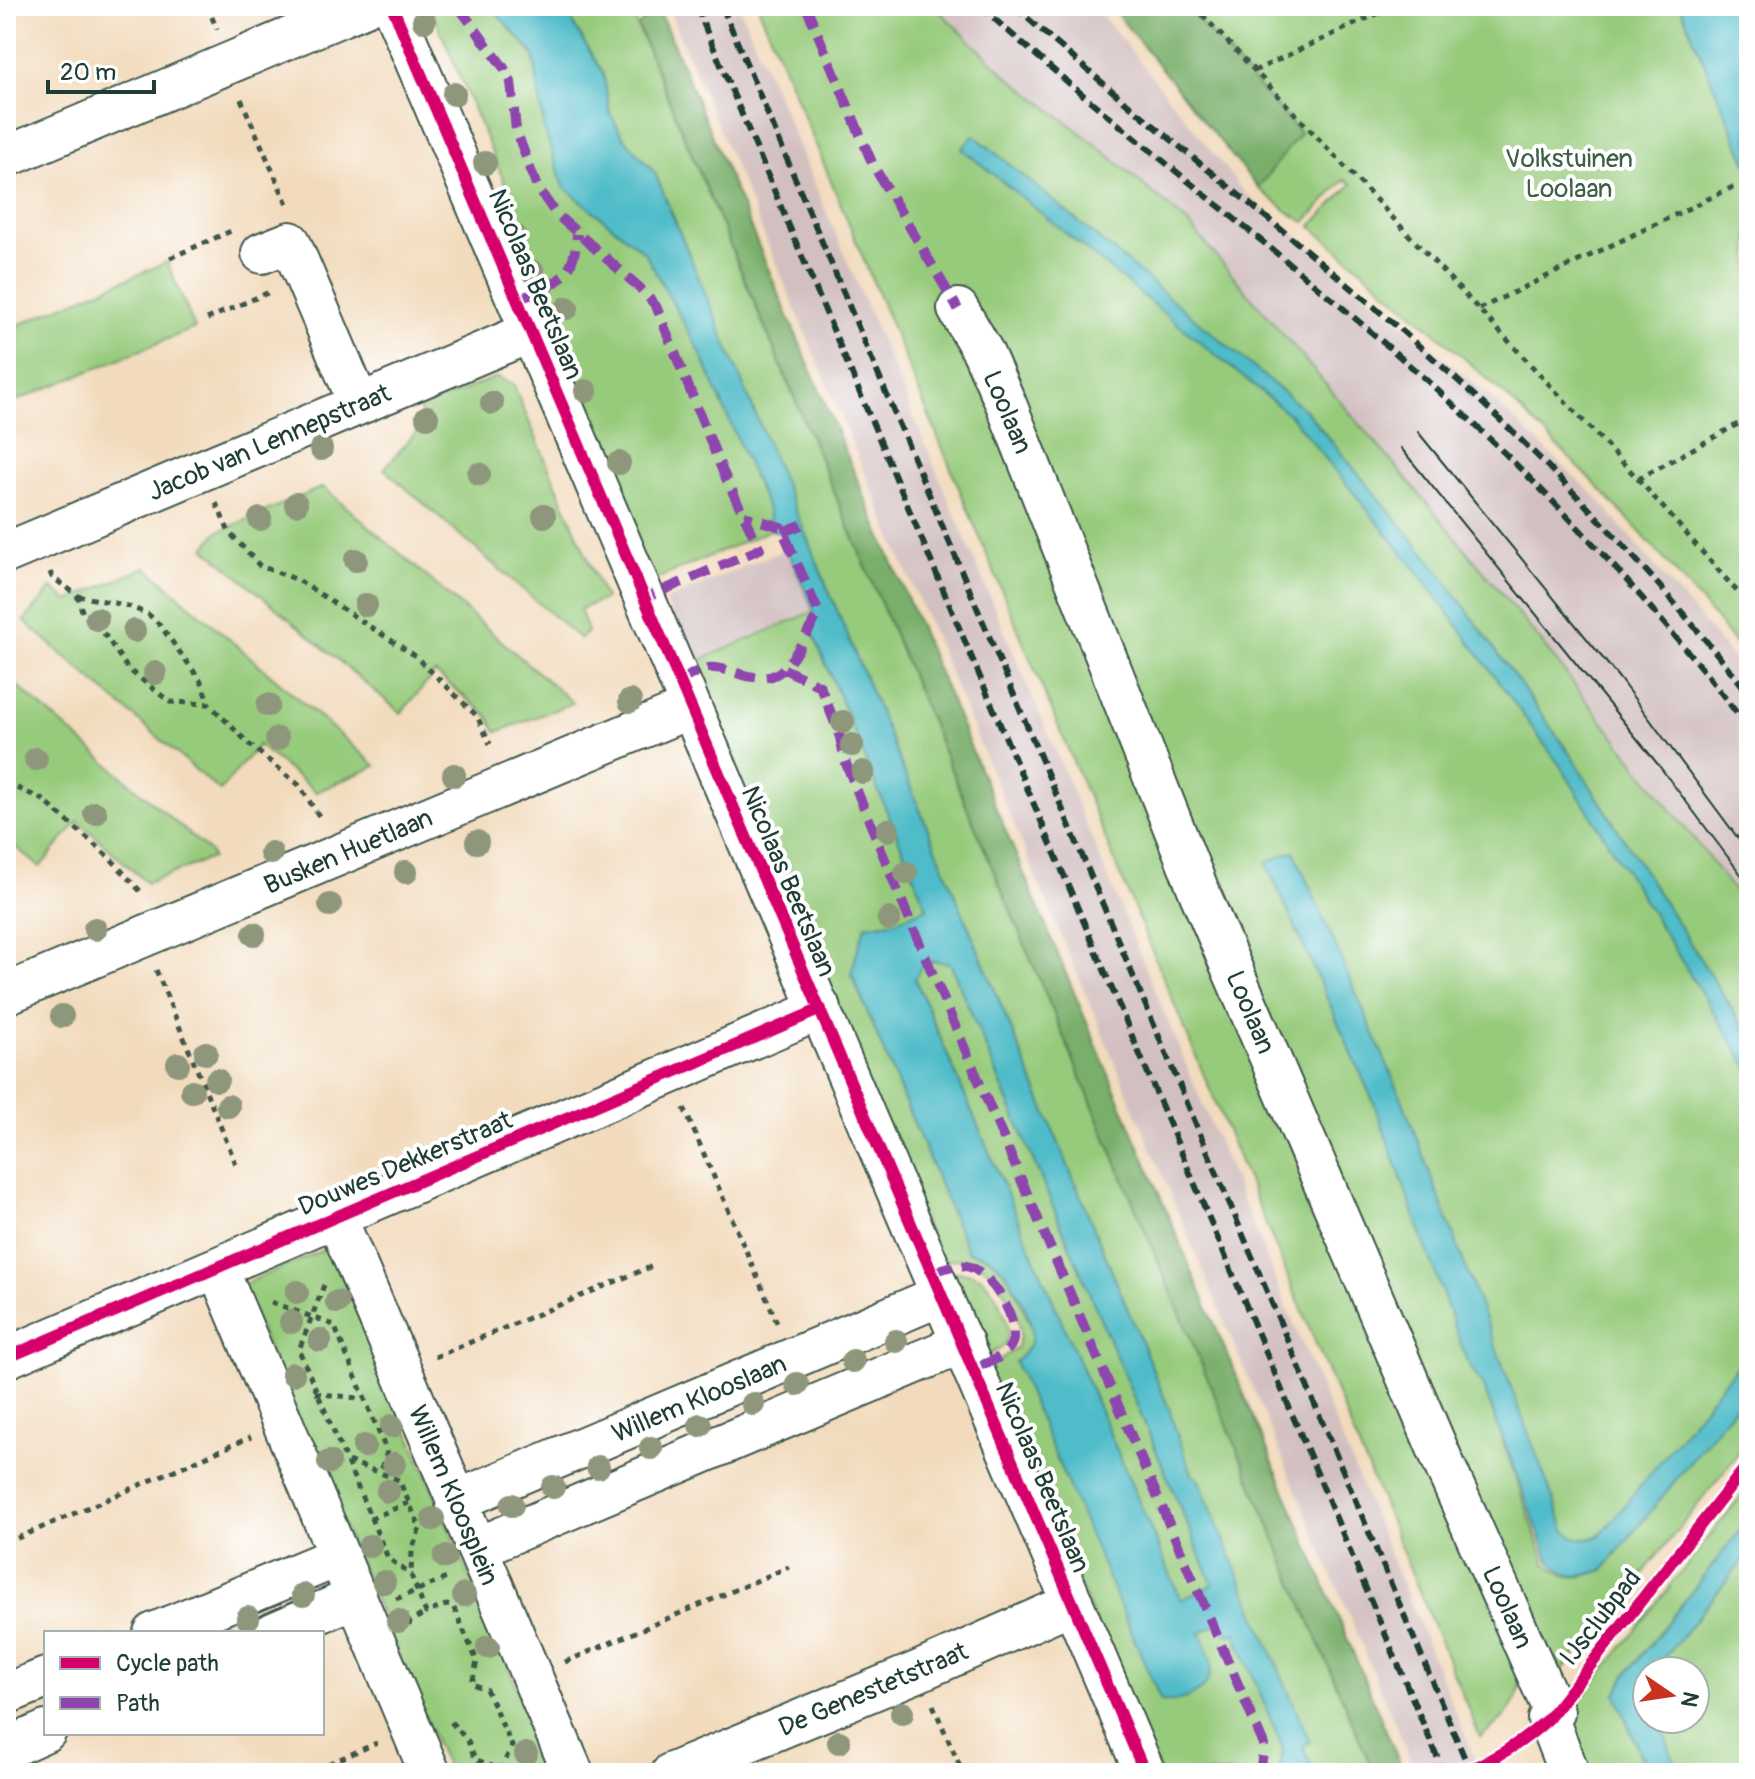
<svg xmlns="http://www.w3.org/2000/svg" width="1755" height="1779" font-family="Pangolin,sans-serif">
<rect width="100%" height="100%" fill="#fff"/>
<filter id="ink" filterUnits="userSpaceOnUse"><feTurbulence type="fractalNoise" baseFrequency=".0125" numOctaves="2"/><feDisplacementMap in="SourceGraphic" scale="16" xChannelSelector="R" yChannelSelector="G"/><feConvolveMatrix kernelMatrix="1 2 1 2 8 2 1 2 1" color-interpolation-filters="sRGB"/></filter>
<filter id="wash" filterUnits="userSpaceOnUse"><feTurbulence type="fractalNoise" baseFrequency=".006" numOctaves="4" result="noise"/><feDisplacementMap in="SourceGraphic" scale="32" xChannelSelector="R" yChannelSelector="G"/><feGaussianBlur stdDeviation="1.8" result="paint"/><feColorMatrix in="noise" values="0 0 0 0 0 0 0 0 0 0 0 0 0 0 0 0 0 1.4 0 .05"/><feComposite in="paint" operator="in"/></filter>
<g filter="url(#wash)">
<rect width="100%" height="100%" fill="#f2dbbd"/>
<path fill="#d2bfc0" d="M667 6H739L1057 755 1481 1773H1416Z
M934 6H1095L1245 193 1486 393 1598 499 1749 677V910L1538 638 1433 510 1188 223 1099 147 1006 75Z
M786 549 812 610 692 662 666 600Z"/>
<path fill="#97cb7b" stroke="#5b8458" stroke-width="2" d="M430 6H490L534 55 544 129 564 187 645 253 700 352 768 511 771 530 650 582 502 234 518 214Z
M567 6H629L1370 1764 1349 1773H1314L1303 1745 1309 1743 1198 1479 1193 1476 1175 1429 1170 1411 655 173 623 137 610 113 603 73 575 27Z
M758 6H934L1006 75 1099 147 1188 223 1433 510 1538 638 1749 910V1036L1572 757 1438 570 1307 412 973 136 963 149 1291 416 1423 578 1561 767 1749 1069V1351L1612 1523C1597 1540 1583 1546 1564 1530L1294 851 1266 862 1374 1103 1467 1361 1484 1388 1546 1564C1569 1581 1576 1579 1603 1570L1749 1389V1440L1606 1620 1557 1676 1522 1679C1516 1709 1504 1719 1480 1737Z
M1185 6H1680L1749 168V661C1672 563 1586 470 1494 385 1435 331 1372 279 1311 226L1352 184 1345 179 1305 222 1288 212 1258 188 1300 133Z
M167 262 195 328 6 405V330Z
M496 377 513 384 605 599 580 609 588 631 580 639 384 469 425 422 419 409Z
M323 487 573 703 497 732 488 716 435 673 401 713 205 548 217 532Z
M146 567 376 766 316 792 258 745 220 791 24 621 52 588 68 601Z
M814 611 813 633 927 908 892 922 865 926 851 974 968 1252 990 1258 1009 1276 1033 1331 1031 1342 1024 1353 1211 1663 1200 1632 1218 1623 1235 1633 1283 1749 1279 1773H1160L987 1369 1016 1348C1018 1343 1021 1337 1020 1330 1019 1311 995 1271 977 1263 965 1257 953 1259 941 1262L686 666Z
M6 676 210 852 212 858 147 883 78 821 40 867 6 839Z
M933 961 950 963 1213 1585 1181 1600 915 979 920 969Z
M330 1247 553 1773H449L241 1285Z
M955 1272C966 1273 977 1273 985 1281 995 1290 1013 1327 1007 1340 1003 1350 991 1353 981 1357L946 1273Z
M1749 1486V1519L1625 1676 1616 1694 1647 1773H1586L1565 1720Z
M1749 1553V1773H1679L1658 1719H1695V1671H1654Z"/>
<path fill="#79af6b" stroke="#4c7650" stroke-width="2" d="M657 6 1401 1766 1370 1764 638 26Z
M1125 6H1185L1300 133 1258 188 1116 13Z"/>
<path fill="#4fbcc9" stroke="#377c7e" stroke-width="2" fill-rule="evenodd" d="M490 6H567L575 27 603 73 610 113 623 137 655 173 1170 1411 1175 1429 1193 1476 1198 1479 1310 1742 1303 1746 1314 1773H1279L1283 1749 1235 1633 1227 1635 1218 1623 1200 1633C1204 1642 1210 1654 1211 1664 1214 1691 1183 1703 1161 1701L1015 1362C1021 1356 1028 1350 1031 1342 1038 1323 1008 1270 992 1259 985 1255 976 1253 968 1252L851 973 865 926 892 922 927 908 813 633 814 611 780 533 771 530 768 511 700 352 645 253 564 187 544 129 534 55ZM933 961 950 963 1213 1585 1181 1600 915 979 920 969Z
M1680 6H1732L1749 49V168Z
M974 135 1307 412 1438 570 1572 757 1749 1036V1069L1561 767 1423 578 1291 416 962 149Z
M1294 851 1400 1094 1565 1530C1577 1541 1586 1542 1601 1535L1749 1351V1389L1603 1570C1577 1578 1569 1580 1549 1561L1484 1388 1467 1361 1374 1103 1266 862Z
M1749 1519V1553L1654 1671H1647V1680L1644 1684 1647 1692V1719H1658L1679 1773H1648L1616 1694 1625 1677Z"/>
</g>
<g filter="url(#ink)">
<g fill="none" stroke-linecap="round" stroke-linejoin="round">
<g stroke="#3f5549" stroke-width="44">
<path id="minor" d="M392 6 1145 1773
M6 157 365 6
M262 253 290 242 359 404
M958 309 983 352 1006 404 1200 894 1444 1464 1554 1712
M6 553 533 331
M6 994 690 708
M336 1217 573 1773
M218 1269 430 1773
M6 1358 821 1009
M456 1501 942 1295
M477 1548 963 1343
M154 1633 339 1556
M273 1633 356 1597
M6 1694 46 1678
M1548 1719 1569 1773
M6 1749 46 1731
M672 1773 917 1672 1073 1603"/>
</g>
<path stroke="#3f5549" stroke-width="5" stroke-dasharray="6 6" stroke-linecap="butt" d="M207 6 217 29
M1194 6 1638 479 1749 605
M1254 71 1394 6
M241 99 288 206
M170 258 231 231
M1479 309 1737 185
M207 319 272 291
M1638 479 1749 418
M216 503 229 532 260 566 298 580 414 655 477 716 490 744
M50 572 52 577 77 595 83 614 105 635 128 669 170 702 209 704 250 745 299 785 319 816
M78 596 125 605 148 614 159 624 201 681 209 704
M6 783 42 799 111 859 141 892
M156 970 236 1164
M684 1108 779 1327
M324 1285 299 1350 388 1558 411 1575 426 1613 446 1605 453 1606 477 1661 472 1684 486 1689 512 1746 499 1773
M271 1302 334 1325 387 1452 379 1473
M435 1357 655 1265
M315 1393 365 1399
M348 1461 399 1480 420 1528 412 1550 411 1575
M370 1519 413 1501
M6 1543 251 1437
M396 1599 449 1577
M409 1626 410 1621 426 1613
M565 1662 789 1567
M933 1705 963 1773
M451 1722 468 1741 475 1759 509 1773
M307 1773 377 1743"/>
<use href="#minor" stroke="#fff" stroke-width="40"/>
<path stroke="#1f3d34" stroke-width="2" d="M1418 432 1619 678 1749 853
M1401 448 1660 767 1749 885"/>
<path stroke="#1f3d34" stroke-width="6" stroke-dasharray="12 6" stroke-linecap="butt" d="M696 6 1444 1773
M722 6 1471 1773
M980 6C1127 138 1287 255 1434 387 1549 491 1655 605 1749 729
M1014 6C1150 128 1298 238 1435 360 1550 462 1654 573 1749 694"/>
<path stroke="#8e44ad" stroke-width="10" stroke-dasharray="20 10" stroke-linecap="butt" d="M458 6 504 68 511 82 516 130 537 187 556 214 640 288 656 306 723 472 760 549 645 598
M806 6 873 165 958 309
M519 299C556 285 575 277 577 234
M783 532 806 523
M784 669 820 686 839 733 845 761 907 914 1255 1724 1264 1745 1260 1773
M680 681C688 677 699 669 708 668 731 665 763 692 785 667 799 652 808 630 819 613L781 527 744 516
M933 1272C945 1268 957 1263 970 1267 992 1274 1023 1323 1011 1345 1004 1358 987 1363 974 1368"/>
<g stroke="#fff" stroke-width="17">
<path id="cycleway" d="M392 6 1145 1773
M6 1358 821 1009
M1463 1773C1496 1759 1522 1743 1548 1719L1749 1463"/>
</g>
<use href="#cycleway" stroke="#d6006c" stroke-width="12"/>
</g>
<g fill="#8e977c">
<circle cx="424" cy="21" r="12"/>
<circle cx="454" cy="94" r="12"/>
<circle cx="485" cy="163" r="12"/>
<circle cx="515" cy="236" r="12"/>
<circle cx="533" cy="272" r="12"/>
<circle cx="567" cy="308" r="12"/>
<circle cx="586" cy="391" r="12"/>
<circle cx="492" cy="403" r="12"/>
<circle cx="427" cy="417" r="12"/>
<circle cx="321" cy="449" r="12"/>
<circle cx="619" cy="463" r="12"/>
<circle cx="479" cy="474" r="12"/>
<circle cx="296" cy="504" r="12"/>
<circle cx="544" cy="516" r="12"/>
<circle cx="260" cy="519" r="12"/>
<circle cx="356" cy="560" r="12"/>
<circle cx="366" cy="605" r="12"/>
<circle cx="97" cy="619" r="12"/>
<circle cx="134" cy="631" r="12"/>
<circle cx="155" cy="673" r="12"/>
<circle cx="630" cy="701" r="12"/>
<circle cx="268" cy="705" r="12"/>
<circle cx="843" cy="722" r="12"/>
<circle cx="277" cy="739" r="12"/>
<circle cx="852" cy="745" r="12"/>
<circle cx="36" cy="759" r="12"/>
<circle cx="863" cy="772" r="12"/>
<circle cx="454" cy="775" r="12"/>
<circle cx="95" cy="813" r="12"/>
<circle cx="888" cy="830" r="12"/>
<circle cx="477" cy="842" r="12"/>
<circle cx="271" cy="853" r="12"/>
<circle cx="406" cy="872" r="12"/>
<circle cx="906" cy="873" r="12"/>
<circle cx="330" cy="905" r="12"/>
<circle cx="889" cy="919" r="12"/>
<circle cx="95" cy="929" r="12"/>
<circle cx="254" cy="934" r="12"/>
<circle cx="62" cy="1016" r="12"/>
<circle cx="206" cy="1053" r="12"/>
<circle cx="178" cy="1064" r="12"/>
<circle cx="217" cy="1080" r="12"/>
<circle cx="192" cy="1091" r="12"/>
<circle cx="228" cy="1106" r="12"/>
<circle cx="297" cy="1292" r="12"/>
<circle cx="337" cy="1302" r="12"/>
<circle cx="291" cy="1322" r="12"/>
<circle cx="320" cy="1340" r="12"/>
<circle cx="896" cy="1341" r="12"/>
<circle cx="853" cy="1361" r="12"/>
<circle cx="293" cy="1374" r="12"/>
<circle cx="797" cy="1384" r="12"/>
<circle cx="753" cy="1404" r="12"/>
<circle cx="700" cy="1425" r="12"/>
<circle cx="392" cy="1426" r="12"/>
<circle cx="364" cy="1446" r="12"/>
<circle cx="651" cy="1448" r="12"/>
<circle cx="329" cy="1462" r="12"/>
<circle cx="394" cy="1464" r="12"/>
<circle cx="598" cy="1467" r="12"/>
<circle cx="553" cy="1487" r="12"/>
<circle cx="388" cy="1491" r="12"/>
<circle cx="512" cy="1505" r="12"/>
<circle cx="433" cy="1519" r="12"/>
<circle cx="370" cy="1546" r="12"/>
<circle cx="445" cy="1557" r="12"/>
<circle cx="384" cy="1582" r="12"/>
<circle cx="303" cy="1595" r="12"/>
<circle cx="464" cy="1595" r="12"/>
<circle cx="248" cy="1618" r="12"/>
<circle cx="398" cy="1621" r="12"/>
<circle cx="488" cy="1647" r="12"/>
<circle cx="902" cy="1713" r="12"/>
<circle cx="839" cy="1742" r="12"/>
<circle cx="526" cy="1754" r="12"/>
</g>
</g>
<g text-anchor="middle" stroke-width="8" stroke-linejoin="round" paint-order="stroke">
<g font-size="26" fill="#3d6046" stroke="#fff">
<text x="1569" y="167">Volkstuinen<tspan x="1569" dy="30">Loolaan</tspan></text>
</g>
<g font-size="26" fill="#1f3d34" stroke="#fff">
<text transform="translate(536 284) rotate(67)" y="9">Nicolaas Beetslaan</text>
<text transform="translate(1008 412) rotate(67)" y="9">Loolaan</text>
<text transform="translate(269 442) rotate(-23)" y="9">Jacob van Lennepstraat</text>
<text transform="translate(348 851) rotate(-23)" y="9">Busken Huetlaan</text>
<text transform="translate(789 881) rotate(67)" y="9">Nicolaas Beetslaan</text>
<text transform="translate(1251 1012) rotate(67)" y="9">Loolaan</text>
<text transform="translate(405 1163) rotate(-23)" y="9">Douwes Dekkerstraat</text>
<text transform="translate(699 1398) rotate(-23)" y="9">Willem Klooslaan</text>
<text transform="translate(1043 1477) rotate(67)" y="9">Nicolaas Beetslaan</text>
<text transform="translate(454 1495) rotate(67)" y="9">Willem Kloosplein</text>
<text transform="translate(1508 1607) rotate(66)" y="9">Loolaan</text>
<text transform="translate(1600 1617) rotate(-52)" y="9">IJsclubpad</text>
<text transform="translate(873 1689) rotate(-23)" y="9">De Genestetstraat</text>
</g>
</g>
<rect width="1755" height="1779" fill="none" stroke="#fff" stroke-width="32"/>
<rect x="44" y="1631" width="280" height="104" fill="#ffffff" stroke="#a5b1ae" stroke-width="2"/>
<rect x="60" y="1657" width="40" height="12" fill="#d6006c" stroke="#a5b1ae" stroke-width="2"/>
<text x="116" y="1671" font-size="24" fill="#1f3d34">Cycle path</text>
<rect x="60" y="1697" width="40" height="12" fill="#8e44ad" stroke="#a5b1ae" stroke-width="2"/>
<text x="116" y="1711" font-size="24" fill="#1f3d34">Path</text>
<g transform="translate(1671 1695) rotate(103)"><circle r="38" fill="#ffffff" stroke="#a5b1ae" stroke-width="2"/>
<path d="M0-6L14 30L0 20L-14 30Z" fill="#c8321e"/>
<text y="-12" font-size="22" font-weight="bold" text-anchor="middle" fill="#1f3d34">N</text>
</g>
<path d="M48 80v12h106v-12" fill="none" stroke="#1f3d34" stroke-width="4"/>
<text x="60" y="80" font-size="24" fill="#1f3d34" stroke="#ffffff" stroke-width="6" paint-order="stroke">20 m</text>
</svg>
